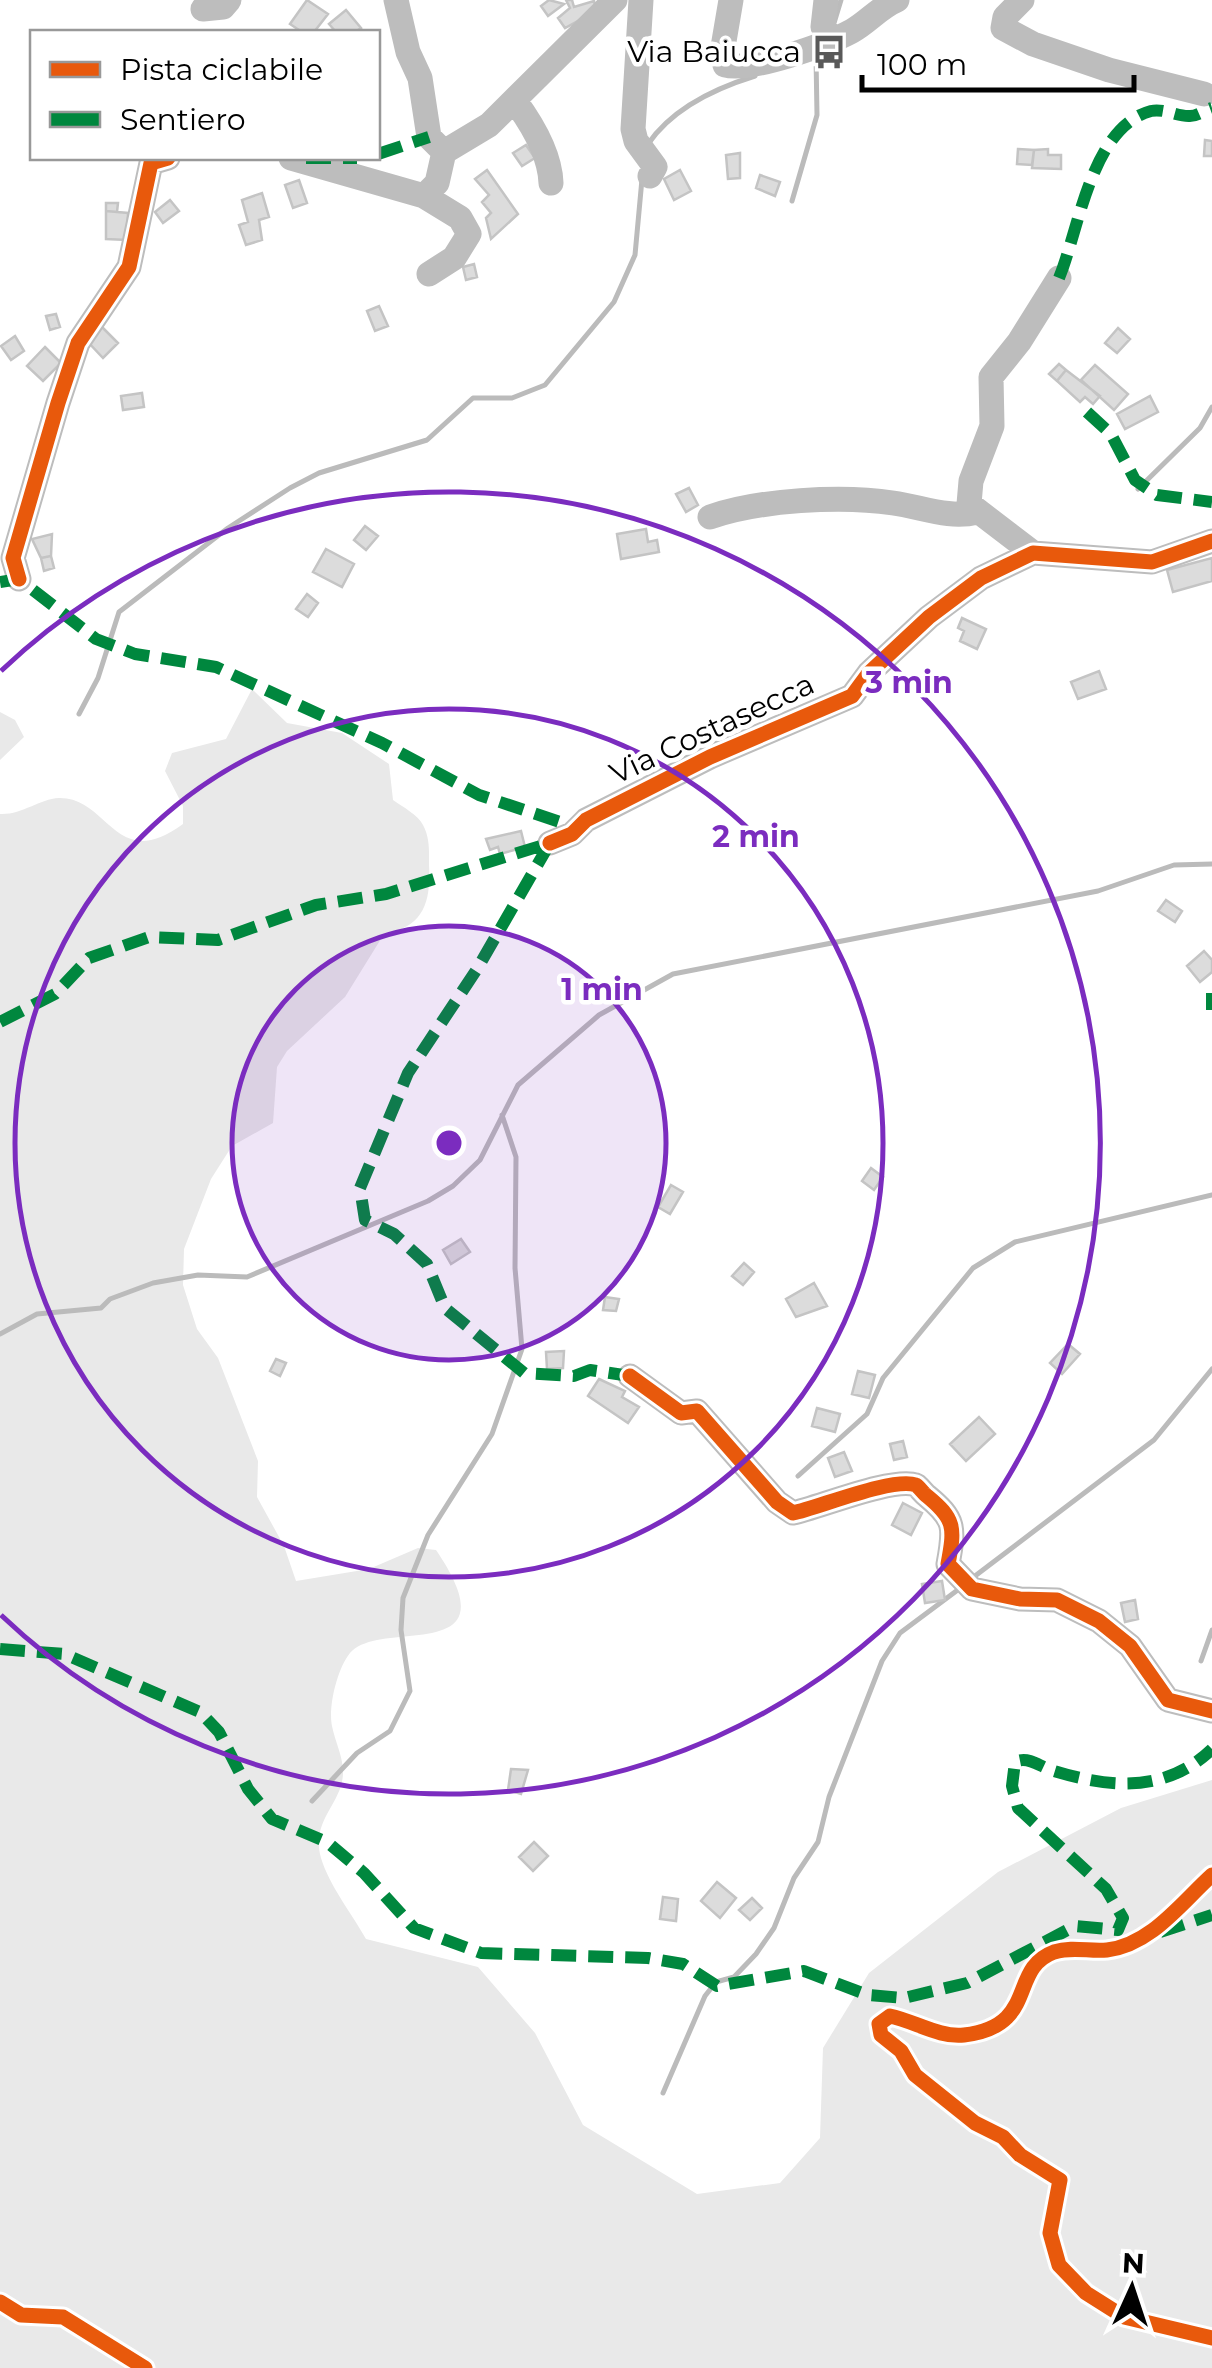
<svg xmlns="http://www.w3.org/2000/svg" width="1212" height="2368" font-family="Montserrat,sans-serif">
<rect width="100%" height="100%" fill="#fff"/>
<path fill="#e9e9e9" d="M252 689 287 723 342 733 389 764 393 800C403 807 418 815 423 825 430 838 429 851 429 865 431 902 424 927 384 934L345 997 287 1051 277 1067 273 1123 232 1146 211 1179 184 1249 183 1285 197 1329 218 1358 258 1461 257 1497 284 1546 296 1581 369 1569 418 1548 436 1550C516 1668 380 1617 350 1653 337 1669 328 1707 332 1726 335 1741 343 1757 343 1771 344 1803 310 1819 321 1858 329 1885 352 1914 366 1939L478 1967 535 2033 583 2125 697 2194 780 2183 820 2138 823 2048 869 1973 998 1872 1121 1808 1212 1780V2368H0V814C22 815 39 799 59 798 109 797 115 874 183 824V806L165 771 172 753 226 739Z
M0 712 15 720 24 737 0 760Z"/>
<g fill="none" stroke-linecap="round" stroke-linejoin="round">
<path stroke="#bbb" stroke-width="5" d="M834 23 841 0
M648 144C672 109 716 88 755 76
M792 201 817 115 816 57
M1138 489 1200 428 1212 407
M79 714 98 678 119 612 228 528 290 488 319 473 427 440 473 398H512L545 385 614 302 635 255 642 179
M0 1334 37 1314 101 1308 110 1299 153 1283 198 1275 247 1277 428 1201 453 1186 480 1160 518 1085 599 1015 673 974 1098 891 1174 865 1212 864
M798 1476 867 1414 883 1378 973 1268 1015 1242 1212 1195
M971 1579 1154 1440 1212 1369
M1201 1661 1212 1630
M312 1801 357 1753 390 1731 410 1691 401 1630 403 1598 428 1535 492 1434 522 1349 515 1268 516 1157 502 1115
M663 2093 705 1996 716 1982 734 1977 756 1954 774 1928 794 1878 818 1842 829 1797 882 1661 900 1633 959 1589"/>
</g>
<path fill="#dcdcdc" stroke="#c4c4c4" stroke-width="2.5" d="M307 0 328 14 314 32H302L290 24Z
M549 0 564 4 548 16 541 6Z
M566 0H572L574 7 594 1 596 11 565 28 558 18 570 8Z
M346 10 361 28 355 32H336L329 24Z
M1205 140 1212 141V156H1204Z
M526 145 535 158 522 166 513 153Z
M1018 149 1034 150 1032 165 1017 164Z
M1048 149V155H1061V169L1032 168 1034 150Z
M740 153V178L728 179 726 155Z
M487 170 518 214 491 239 486 218 491 213 482 202 489 195 475 179Z
M680 170 691 191 674 200 664 179Z
M760 175 780 182 775 196 756 188Z
M299 180 307 203 293 208 285 185Z
M262 193 269 217 259 220 262 240 246 245 239 225 248 222 242 200Z
M170 200 179 211 163 223 155 212Z
M106 203H118L117 212 106 211Z
M106 211 128 213 127 240 106 239Z
M474 264 477 277 466 280 463 267Z
M379 306 388 326 375 331 367 311Z
M56 314 60 327 50 330 46 316Z
M102 327 118 343 103 358 88 342Z
M1118 328 1130 339 1117 353 1105 343Z
M15 336 24 351 11 360 1 346Z
M45 347 61 363 43 381 27 366Z
M1059 364 1066 370 1057 381 1049 374Z
M1095 365 1128 394 1114 410 1081 380Z
M1066 370 1100 396 1093 404 1085 397 1080 402 1057 381Z
M142 393 144 407 123 410 121 396Z
M1150 396 1158 412 1125 429 1117 414Z
M689 488 698 505 686 512 676 494Z
M365 526 378 536 366 550 354 540Z
M646 529 648 542 657 540 659 552 621 559 617 534Z
M52 534 51 556 41 558 32 539Z
M326 549 354 564 342 587 313 572Z
M51 556 54 568 44 571 41 558Z
M1212 558V581L1173 592 1167 570Z
M307 594 318 603 308 617 296 609Z
M962 618 986 629 977 649 960 641 964 631 958 628Z
M1099 671 1106 689 1078 699 1071 682Z
M521 831 525 847 500 854 498 847 490 850 486 839Z
M1166 900 1182 911 1175 922 1158 911Z
M1204 951 1212 960V972L1200 982 1187 966Z
M871 1168 883 1177 874 1190 862 1181Z
M671 1185 683 1192 670 1214 658 1207Z
M461 1239 470 1252 451 1264 443 1250Z
M744 1263 754 1272 743 1285 732 1276Z
M814 1283 827 1306 796 1317 786 1299Z
M605 1297 619 1299 616 1311 603 1310Z
M1068 1344 1080 1354 1062 1374 1050 1363Z
M564 1351 563 1368 547 1369 546 1352Z
M276 1359 286 1363 280 1376 270 1371Z
M858 1371 875 1375 869 1398 852 1394Z
M599 1379 625 1391 622 1397 639 1407 628 1423 588 1396Z
M817 1408 840 1414 835 1432 812 1426Z
M979 1417 995 1434 966 1461 950 1444Z
M903 1441 907 1457 894 1460 890 1444Z
M844 1452 852 1471 835 1477 828 1458Z
M903 1503 922 1513 911 1535 892 1525Z
M942 1581 945 1600 925 1603 922 1584Z
M1135 1600 1138 1619 1125 1622 1121 1603Z
M511 1769 528 1770 521 1794 508 1790Z
M534 1842 548 1856 533 1871 519 1857Z
M717 1882 736 1898 720 1918 701 1901Z
M663 1897 678 1899 676 1921 660 1919Z
M752 1898 762 1908 750 1920 739 1910Z"/>
<g fill="none" stroke-linecap="round" stroke-linejoin="round">
<path stroke="#bdbdbd" stroke-width="25" d="M396 0 408 52 420 78 429 137 444 152 489 125 615 0
M641 0 633 129 636 141 655 167 650 176
M731 0 722 53 725 65C751 72 828 44 852 31 868 22 880 7 897 0
M826 0 823 27 831 37
M1022 0 1005 17 1003 28 1033 44 1109 70 1204 94
M203 9 223 7 229 0
M515 101C532 124 550 154 551 183
M291 158 424 196 437 183 444 152
M424 196 460 218 469 234 454 258 429 274
M710 517C759 500 841 495 893 503 922 507 949 519 977 512
M1033 553 969 504 971 481 992 426 991 377 1019 342 1059 278
M19 579 13 558 58 403 78 343 129 267 151 163 168 158
M550 843 572 834 586 820 710 757 852 696 869 673 929 617 981 578 1033 553 1152 562 1212 541
M630 1376 681 1413 697 1411 777 1502 793 1513C820 1507 893 1477 916 1485 917 1485 926 1496 927 1496 955 1519 955 1527 948 1564L972 1589 1020 1599 1057 1600 1099 1621 1130 1646 1168 1700 1212 1711"/>
<path stroke="#00873e" stroke-width="12" stroke-dasharray="25 12" stroke-linecap="butt" d="M378 154 429 137
M306 158H357
M1059 278C1079 230 1091 127 1151 111 1164 108 1178 117 1190 116 1197 116 1205 110 1212 108
M1087 412 1111 434 1135 480 1157 495 1212 502
M0 582 19 579 96 639 135 654 216 667 382 743 479 795 566 824 572 834
M550 843 477 969 408 1073 360 1188 365 1220 394 1234 427 1264 445 1308 524 1373 574 1376 590 1370 630 1376
M1212 993V1010
M0 1022 55 994 89 958 149 937 218 940 316 905 386 894 550 843
M0 1649 64 1654 200 1712 219 1732 248 1789 272 1819 327 1842 364 1873 414 1928 481 1953 648 1958 683 1964 717 1986 804 1971 868 1995 904 1998 967 1983 1075 1926 1118 1930 1123 1918 1106 1889 1018 1808 1012 1786 1015 1762C1028 1756 1037 1765 1051 1770 1108 1788 1165 1794 1212 1749
M1160 1932 1212 1915"/>
<g stroke="#fff" stroke-width="21">
<path id="cycleway" d="M19 579 13 558 58 403 78 343 129 267 151 163 168 158
M550 843 572 834 586 820 710 757 852 696 869 673 929 617 981 578 1033 553 1152 562 1212 541
M630 1376 681 1413 697 1411 777 1502 793 1513C820 1507 893 1477 916 1485 917 1485 926 1496 927 1496 955 1519 955 1527 948 1564L972 1589 1020 1599 1057 1600 1099 1621 1130 1646 1168 1700 1212 1711
M1212 1875C1182 1902 1151 1945 1107 1950 1090 1952 1073 1946 1054 1952 1008 1969 1039 2026 964 2035 940 2038 914 2021 890 2016L879 2024 881 2035 901 2051 915 2075 975 2123 1003 2137 1020 2155 1060 2180 1050 2233 1059 2265 1086 2293 1124 2317 1212 2338
M0 2302 21 2315 63 2317 145 2368"/>
</g>
<use href="#cycleway" stroke="#e8590c" stroke-width="15"/>
</g>
<circle cx="449" cy="1143" r="217" fill="#7b2cbf" fill-opacity=".12"/>
<g fill="none" stroke="#7b2cbf" stroke-width="5">
<circle cx="449" cy="1143" r="217"/>
<circle cx="449" cy="1143" r="434"/>
<path d="M1 671A651 651 0 1 1 1 1615"/>
</g>
<defs>
<g id="bus-bare" transform="scale(2.7)"><path d="M-5-6H5V4H4V6H2V4H-2V6H-4V4H-5ZM-3.5-4V0h7V-4ZM-3.5 1.2v1.5H-2V1.2ZM2 1.2v1.5H3.5V1.2Z" fill="#595959" stroke="#fff" stroke-width="2.5" paint-order="stroke"/></g>
</defs>
<g fill-rule="evenodd">
<use href="#bus-bare" x="829" y="52"/>
</g>
<g text-anchor="middle" stroke-width="9" stroke-linejoin="round" paint-order="stroke">
<g font-size="30" fill="#000" stroke="#fff" text-anchor="end">
<text x="801" y="62">Via Baiucca</text>
</g>
<g font-size="30" fill="#000" stroke="#fff">
<text transform="translate(712 729) rotate(-25)" y="10">Via Costasecca</text>
</g>
</g>
<circle cx="449" cy="1143" r="15" fill="#7b2cbf" stroke="#fff" stroke-width="5"/>
<g font-size="30" text-anchor="middle" font-weight="bold" fill="#7b2cbf" stroke="#fff" stroke-width="9" stroke-linejoin="round" paint-order="stroke">
<text x="909" y="693">3 min</text>
<text x="756" y="847">2 min</text>
<text x="602" y="1000">1 min</text>
</g>
<rect x="30" y="30" width="350" height="130" fill="#ffffff" stroke="#999999" stroke-width="2.5"/>
<rect x="50" y="62" width="50" height="15" fill="#e8590c" stroke="#999999" stroke-width="2.5"/>
<text x="120" y="80" font-size="30" fill="#000000">Pista ciclabile</text>
<rect x="50" y="112" width="50" height="15" fill="#00873e" stroke="#999999" stroke-width="2.5"/>
<text x="120" y="130" font-size="30" fill="#000000">Sentiero</text>
<g transform="translate(1132 2288) rotate(3)" stroke="#ffffff" stroke-width="8" paint-order="stroke">
<path d="M0-8L18 38L0 25L-18 38Z" fill="#000000"/>
<text y="-15" font-size="28" font-weight="bold" text-anchor="middle" fill="#000000">N</text>
</g>
<path d="M862 75v15h272v-15" fill="none" stroke="#000000" stroke-width="5"/>
<text x="877" y="75" font-size="30" fill="#000000" stroke="#ffffff" stroke-width="8" paint-order="stroke">100 m</text>
</svg>
